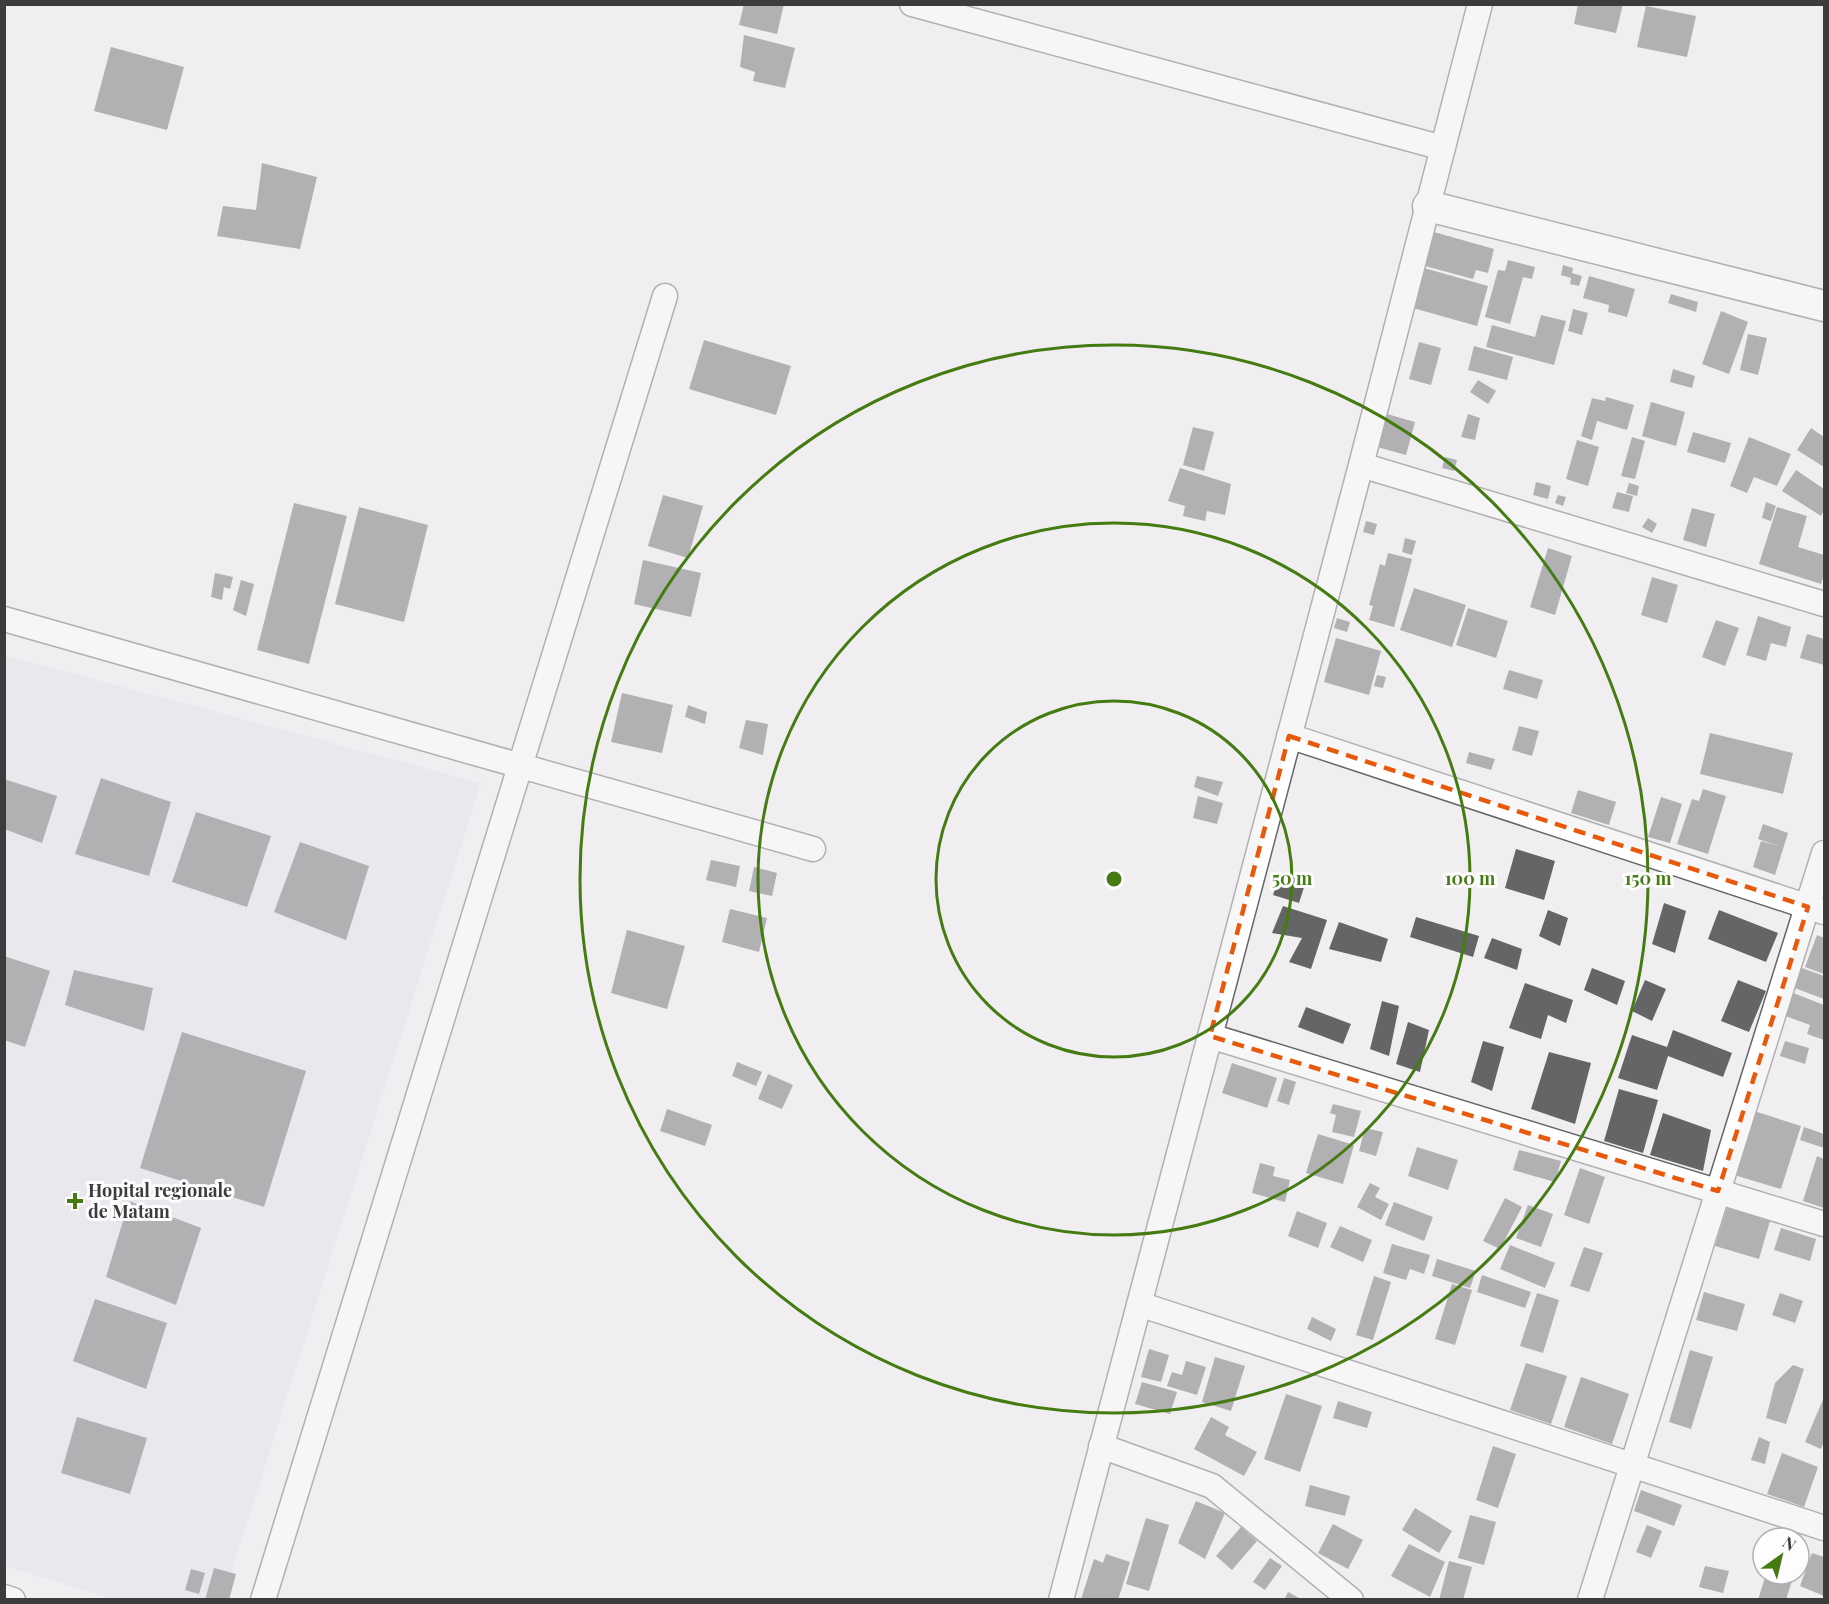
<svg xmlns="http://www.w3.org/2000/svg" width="1829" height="1604" font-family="'Playfair Display',serif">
<rect width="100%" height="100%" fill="#f0eef1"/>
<path fill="#e5dfe8" d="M4 655 481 783 223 1599H112L5 1566Z"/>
<path fill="#656466" d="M744 4H784L777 34 739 25Z
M1578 4H1623L1616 33 1574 24Z
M1646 6 1696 16 1687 57 1637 47Z
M744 35 795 48 785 88 753 81 755 72 740 67Z
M111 47 184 67 167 130 94 111Z
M262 163 317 177 300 249 217 236 223 206 256 210Z
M1434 232 1494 249 1488 273 1476 270 1473 279 1425 266Z
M1508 260 1535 267 1532 279 1523 277 1510 324 1485 317 1498 270 1505 271Z
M1563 265 1573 268 1572 273 1582 276 1579 286 1570 284 1571 278 1561 275Z
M1424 268 1488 286 1477 326 1413 308Z
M1589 276 1635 289 1627 317 1608 312 1609 305 1583 298Z
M1671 294 1698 302 1696 312 1668 303Z
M1573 309 1588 313 1582 335 1568 331Z
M1721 311 1748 322 1729 374 1702 364Z
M1541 315 1566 321 1554 365 1486 347 1492 325 1535 337Z
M1748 334 1767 338 1758 375 1740 370Z
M704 340 791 366 776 415 689 389Z
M1419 342 1441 348 1431 385 1409 379Z
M1474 346 1513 357 1507 380 1468 370Z
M1673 369 1695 376 1692 388 1670 382Z
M1478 380 1496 391 1488 404 1470 392Z
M1606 397 1634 405 1627 430 1597 421 1592 440 1581 436 1592 398 1605 401Z
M1651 402 1685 412 1676 446 1642 436Z
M1387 414 1415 422 1406 455 1377 447Z
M1468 414 1480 418 1475 440 1461 437Z
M1193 427 1214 432 1204 471 1183 465Z
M1811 428 1824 437V467L1797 450Z
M1693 432 1731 443 1725 463 1687 452Z
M1632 437 1645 441 1635 479 1621 476Z
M1749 437 1791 454 1777 486 1754 477 1747 493 1730 486Z
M1577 440 1599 447 1588 486 1566 479Z
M1445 457 1457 460 1454 471 1442 468Z
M1180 468 1231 484 1225 515 1207 511 1205 521 1183 516 1185 506 1168 501Z
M1796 470 1824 489V510L1821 516 1782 491Z
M1536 482 1551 486 1548 499 1533 495Z
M1629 483 1639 486 1637 496 1626 493Z
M1617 492 1633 496 1629 512 1612 508Z
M663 495 703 506 688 558 648 546Z
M1558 495 1566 497 1563 506 1555 503Z
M1766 502 1776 506 1771 521 1762 518Z
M294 503 347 516 309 664 257 650Z
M359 507 428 525 404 622 335 604Z
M1777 507 1807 516 1798 547 1824 555V574L1821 584 1759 564Z
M1692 508 1715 514 1706 547 1683 540Z
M1648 518 1657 524 1652 533 1642 527Z
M1366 521 1377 524 1374 535 1363 532Z
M1405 538 1416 541 1412 555 1402 552Z
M1548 548 1572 556 1555 615 1530 607Z
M1388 553 1412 559 1394 627 1369 620 1373 606 1369 605 1380 564 1385 566Z
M643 560 701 573 691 617 634 604Z
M215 573 233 577 230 589 224 587 222 600 211 597Z
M1652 577 1678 585 1667 623 1641 615Z
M241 580 254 584 246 616 233 610Z
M1414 588 1466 605 1452 647 1400 630Z
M1468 608 1508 621 1496 658 1456 645Z
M1758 616 1791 627 1786 647 1771 643 1766 661 1746 655Z
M1337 618 1350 622 1347 632 1334 628Z
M1716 620 1739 628 1725 666 1702 657Z
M1807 634 1824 639V665L1800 658Z
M1336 638 1381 651 1369 695 1324 682Z
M1509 670 1543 680 1537 699 1503 689Z
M1377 675 1386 677 1383 688 1374 686Z
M622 693 673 705 662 753 611 742Z
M688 705 707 712 705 724 685 717Z
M746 720 768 724 763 755 739 748Z
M1519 726 1539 731 1532 756 1512 750Z
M1710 733 1793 753 1783 794 1700 774Z
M1469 752 1495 759 1491 770 1466 763Z
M1197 776 1223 782 1218 796 1194 787Z
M101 778 171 802 149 876 75 854Z
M4 779 57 796 42 843 4 829Z
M1703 789 1726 796 1708 854 1677 844 1692 799 1699 801Z
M1578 790 1616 802 1609 825 1571 813Z
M1198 796 1223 803 1217 824 1193 818Z
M1661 797 1682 804 1670 843 1648 837Z
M196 812 271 836 247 907 172 882Z
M1763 824 1788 833 1775 875 1753 867 1761 841 1779 846 1758 839Z
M300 842 369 866 346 940 274 912Z
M1516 849 1555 861 1544 900 1505 888Z
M711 860 740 866 736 887 706 880Z
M754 867 777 873 772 896 749 891Z
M1280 873 1306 881 1299 903 1273 895Z
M1664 903 1686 911 1675 953 1652 944Z
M1283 906 1327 920 1311 969 1289 962 1302 938 1272 933Z
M730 909 767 918 759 952 722 942Z
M1548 910 1568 918 1560 946 1539 936Z
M1719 910 1778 933 1766 962 1708 939Z
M1416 917 1479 936 1473 957 1410 937Z
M1339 922 1388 939 1381 962 1329 949Z
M627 930 685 946 667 1009 611 993Z
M1817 935 1824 938V974L1805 967Z
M1492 938 1522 949 1517 970 1484 958Z
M4 956 50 971 25 1047 4 1040Z
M1799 967 1824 976V999L1792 987Z
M1592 968 1625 981 1617 1005 1584 990Z
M74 970 153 988 144 1031 65 1005Z
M1645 980 1666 989 1652 1021 1632 1011Z
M1738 980 1766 991 1749 1032 1721 1021Z
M1525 983 1573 1000 1566 1023 1548 1015 1541 1039 1509 1028Z
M1788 991 1824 1005V1040L1807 1034 1810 1025 1780 1014Z
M1382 1001 1399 1006 1389 1056 1370 1049Z
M1306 1007 1351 1024 1343 1044 1298 1027Z
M1408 1022 1429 1030 1420 1072 1396 1064Z
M1673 1030 1732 1053 1723 1077 1668 1056 1657 1090 1618 1078 1632 1035 1667 1047Z
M182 1032 306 1071 264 1207 140 1168Z
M1483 1041 1504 1047 1492 1091 1471 1082Z
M1785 1041 1809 1048 1805 1064 1780 1056Z
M1549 1052 1591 1063 1575 1124 1531 1109Z
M737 1062 762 1072 756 1086 732 1076Z
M1232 1063 1277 1078 1267 1108 1222 1093Z
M768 1074 793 1085 782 1109 758 1099Z
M1284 1078 1296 1082 1289 1105 1277 1101Z
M1619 1089 1658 1100 1643 1153 1604 1141Z
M1333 1104 1361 1111 1354 1137 1332 1132 1336 1115 1330 1113Z
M667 1109 712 1125 705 1146 660 1131Z
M1754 1111 1801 1126 1781 1189 1734 1175Z
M1663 1113 1711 1130 1703 1171 1650 1155Z
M1804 1127 1824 1134V1148L1800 1140Z
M1365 1128 1383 1132 1376 1156 1359 1151Z
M1318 1134 1354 1145 1343 1184 1306 1173Z
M1417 1147 1458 1160 1448 1190 1408 1176Z
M1519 1150 1561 1161 1555 1182 1513 1170Z
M1817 1156 1824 1159V1208L1803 1201Z
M1260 1163 1275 1167 1273 1176 1290 1180 1285 1202 1252 1193Z
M1580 1168 1605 1177 1589 1224 1564 1215Z
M1370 1183 1380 1188 1375 1197 1389 1204 1381 1220 1357 1207Z
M1505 1198 1522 1207 1500 1249 1483 1241Z
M129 1201 201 1228 176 1305 106 1277Z
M1394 1202 1433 1217 1424 1241 1385 1225Z
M1528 1205 1553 1214 1541 1247 1516 1238Z
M1727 1208 1770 1221 1759 1259 1715 1246Z
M1297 1211 1327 1223 1318 1248 1288 1236Z
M1340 1226 1372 1240 1363 1262 1330 1247Z
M1781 1228 1816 1239 1810 1261 1774 1250Z
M1392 1244 1430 1255 1424 1274 1410 1269 1406 1280 1383 1273Z
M1510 1245 1555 1263 1545 1288 1500 1269Z
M1584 1247 1603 1253 1589 1292 1570 1286Z
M1437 1259 1476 1271 1470 1288 1432 1276Z
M1482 1275 1531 1292 1525 1308 1477 1292Z
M1374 1276 1391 1282 1373 1340 1356 1335Z
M1452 1284 1472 1290 1455 1345 1435 1339Z
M1704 1292 1745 1304 1737 1331 1696 1320Z
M1537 1293 1559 1300 1543 1353 1520 1346Z
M1780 1293 1803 1301 1795 1323 1772 1315Z
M95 1299 167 1323 146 1389 73 1361Z
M1312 1317 1336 1329 1331 1341 1307 1329Z
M1149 1349 1169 1355 1161 1382 1141 1377Z
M1690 1350 1713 1357 1691 1429 1669 1422Z
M1215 1357 1245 1366 1231 1411 1202 1402Z
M1186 1361 1206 1367 1197 1395 1167 1386 1172 1372 1182 1375Z
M1526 1363 1567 1376 1551 1424 1510 1410Z
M1793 1365 1804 1369 1786 1424 1766 1418 1775 1383Z
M1581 1377 1629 1394 1612 1444 1564 1427Z
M1142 1382 1177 1392 1170 1414 1135 1404Z
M1286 1394 1322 1406 1300 1472 1264 1459Z
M1824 1397V1442L1821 1449 1805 1442Z
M1338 1401 1372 1412 1367 1428 1333 1418Z
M77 1417 147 1438 130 1494 61 1473Z
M1211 1417 1229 1427 1225 1435 1257 1452 1244 1476 1194 1449Z
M1759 1437 1770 1442 1765 1464 1751 1460Z
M1493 1446 1516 1454 1498 1508 1476 1500Z
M1782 1453 1818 1467 1804 1507 1767 1494Z
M1310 1485 1350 1496 1345 1516 1305 1506Z
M1641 1490 1682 1505 1674 1526 1634 1511Z
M1196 1501 1225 1513 1205 1559 1178 1543Z
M1415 1508 1452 1531 1439 1553 1402 1530Z
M1470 1515 1496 1522 1484 1565 1458 1558Z
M1146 1518 1169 1525 1149 1591 1126 1584Z
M1333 1524 1363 1540 1348 1569 1318 1553Z
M1647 1525 1662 1531 1651 1558 1636 1552Z
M1241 1527 1257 1541 1232 1570 1216 1556Z
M1409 1544 1445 1562 1430 1597 1391 1576Z
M1812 1553 1824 1557V1596L1800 1586Z
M1106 1554 1130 1562 1118 1600 1081 1599 1094 1559 1103 1563Z
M1270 1558 1282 1566 1265 1590 1253 1582Z
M1449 1561 1472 1567 1463 1600H1439Z
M1705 1566 1729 1571 1723 1593 1699 1587Z
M214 1568 236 1574 229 1600H205Z
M191 1569 205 1573 199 1594 185 1590Z
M1766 1574H1794L1786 1600H1758Z
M1288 1592 1303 1600H1284Z"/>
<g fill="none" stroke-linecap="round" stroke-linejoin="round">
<g stroke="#666467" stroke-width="27">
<path id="minor" d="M912 4 1443 148
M1361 465 1824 604
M4 619 813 849
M1289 736 1824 912
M1210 1036 1824 1224
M1139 1304 1824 1528
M1101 1446 1212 1486 1351 1600
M4 1597 13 1600
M263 1600 665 296
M1061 1600 1361 465 1480 4
M1590 1600 1824 853"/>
</g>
<g stroke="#666467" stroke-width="33">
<path id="tertiary" d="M1428 206 1824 306"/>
</g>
<use href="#minor" stroke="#fff" stroke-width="24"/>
<use href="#tertiary" stroke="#fff" stroke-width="30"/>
</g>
<path d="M0 0H1829V1604H0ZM1289 736 1808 907 1718 1191 1210 1036Z" fill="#f0eef1" fill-opacity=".55" fill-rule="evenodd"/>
<path fill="none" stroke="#e8590c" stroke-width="4.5" stroke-dasharray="12 8" stroke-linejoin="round" d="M1289 736 1808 907 1718 1191 1210 1036Z"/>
<g fill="none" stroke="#447c11" stroke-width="3">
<circle cx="1114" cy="879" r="178"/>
<circle cx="1114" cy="879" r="356"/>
<circle cx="1114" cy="879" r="534"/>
</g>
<path fill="#447c11" stroke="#fefcff" stroke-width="2" d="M72 1192h6v6h6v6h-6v6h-6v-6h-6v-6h6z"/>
<g text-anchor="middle" stroke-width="6" stroke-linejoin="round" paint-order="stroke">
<g font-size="18" font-weight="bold" fill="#3d3c3d" stroke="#fefcff" text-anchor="start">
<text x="88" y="1197">Hopital regionale<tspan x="88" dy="21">de Matam</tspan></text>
</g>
</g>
<circle cx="1114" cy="879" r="9" fill="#447c11" stroke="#fefcff" stroke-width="3"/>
<g font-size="18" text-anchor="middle" font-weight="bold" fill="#447c11" stroke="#fefcff" stroke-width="6" stroke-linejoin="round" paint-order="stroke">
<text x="1292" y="885">50 m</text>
<text x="1470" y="885">100 m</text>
<text x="1648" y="885">150 m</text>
</g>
<rect width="1829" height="1604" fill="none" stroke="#3d3c3d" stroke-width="12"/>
<g transform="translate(1781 1556) rotate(34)"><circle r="28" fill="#fefcff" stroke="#b1afb1" stroke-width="1.5"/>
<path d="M0-4.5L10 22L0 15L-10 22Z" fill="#447c11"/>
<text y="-9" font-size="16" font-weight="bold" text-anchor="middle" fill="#3d3c3d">N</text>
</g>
</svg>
